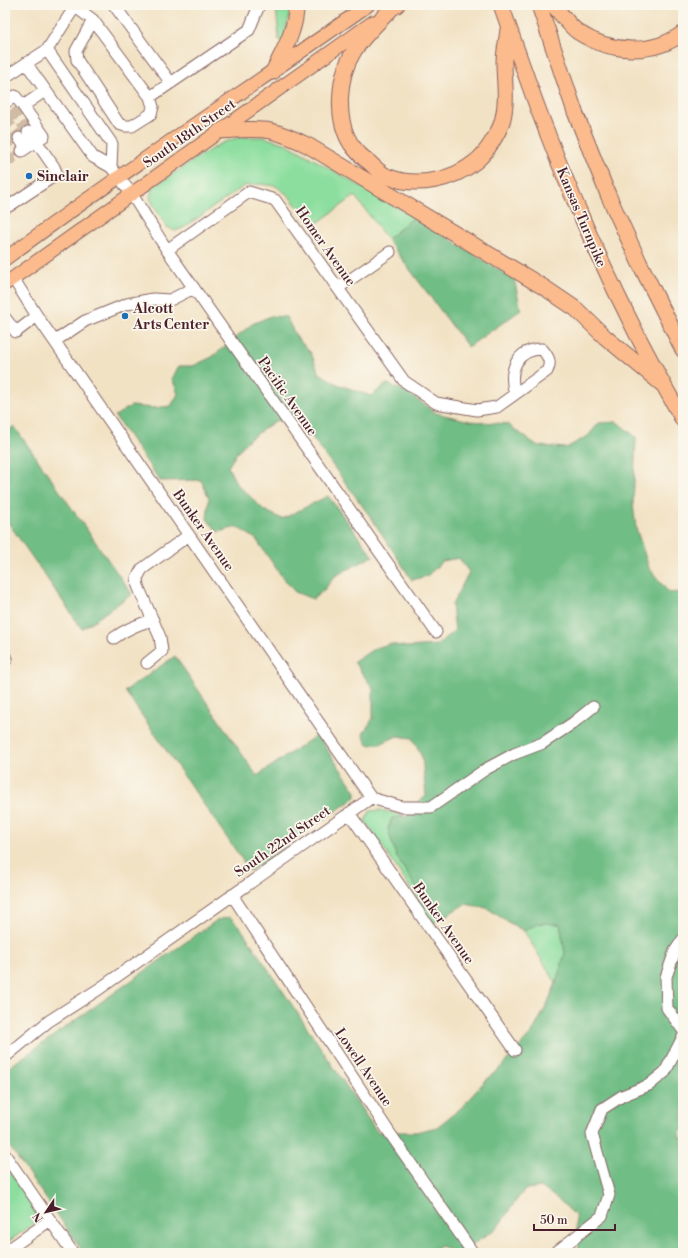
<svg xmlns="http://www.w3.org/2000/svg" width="688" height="1258" font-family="'Libre Bodoni',serif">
<rect width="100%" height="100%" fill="#fbf7ec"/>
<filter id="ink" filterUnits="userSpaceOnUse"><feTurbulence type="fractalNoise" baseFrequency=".025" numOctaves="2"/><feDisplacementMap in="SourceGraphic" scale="8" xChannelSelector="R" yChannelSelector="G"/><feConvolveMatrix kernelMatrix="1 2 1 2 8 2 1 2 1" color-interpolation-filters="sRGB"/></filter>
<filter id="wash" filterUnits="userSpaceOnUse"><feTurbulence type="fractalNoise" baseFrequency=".012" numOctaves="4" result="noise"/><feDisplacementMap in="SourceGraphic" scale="16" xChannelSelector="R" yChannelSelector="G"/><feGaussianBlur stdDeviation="0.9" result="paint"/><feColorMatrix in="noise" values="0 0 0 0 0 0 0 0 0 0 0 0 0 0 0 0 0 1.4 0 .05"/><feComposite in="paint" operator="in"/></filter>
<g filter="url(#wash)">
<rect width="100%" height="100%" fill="#f2e2c4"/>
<path fill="#8cde9f" stroke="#6b7e65" d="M276 5H290V13L283 41 279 40Z
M240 137H263L287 144 414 217 387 239 355 196 313 226 289 196 276 186 259 184 244 186 183 228 175 231 167 227 155 208 150 198 152 188 203 154 222 143Z
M381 810 408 817 392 818 388 829 396 856 430 909 440 919 434 923 365 821 370 811Z
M539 923 560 924 565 953 556 983 524 931Z
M5 1165 38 1211 39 1217 36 1222 5 1244Z"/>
<path fill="#71bd86" stroke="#5e6e58" d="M414 217 514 279 521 310 468 347 387 239Z
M271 316 286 317 297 338 311 353 319 373 337 384 371 396 387 384 405 391 436 413 470 421 507 424 538 446 566 448 588 436 599 423 617 422 636 437 633 504 636 528 649 568 669 593 683 592V1129L679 1135 683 1139V1253H575L579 1250 575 1215 560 1201 541 1187 526 1189 518 1198 497 1228 460 1253H455L441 1246 427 1253H84L5 1140V1070L217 920 230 917 240 927 377 1132H416L437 1127 461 1108 485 1081 501 1067 532 1033 546 1007 556 983 565 953 560 924 539 923 524 931 508 922 487 908 465 904 440 919 430 909 396 856 388 829 392 818 408 816 426 795 422 757 412 738 397 736 380 744 368 745 363 734 373 718V688L354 662 375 648 390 644 407 647 437 645 455 630 452 605 469 572 459 558 443 561 427 576 412 580 372 519 298 418 275 421 247 441 236 454 228 467 236 483 264 510 282 519 328 496 373 556 335 576 324 590 313 599 295 592 280 574 256 539 237 527 218 532 207 519 209 498 201 480 160 481 115 416 131 406 154 408 171 406 178 394 172 378 179 366H193L212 357 252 324Z
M14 426 132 594 82 629 5 518V433Z
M175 656 257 776 317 735 356 792V797L250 871 125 691Z"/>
</g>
<g filter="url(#ink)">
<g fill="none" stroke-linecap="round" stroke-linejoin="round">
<path stroke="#d0bba5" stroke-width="11" stroke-dasharray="11 5.5" stroke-linecap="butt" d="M12 109 28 132
M5 118 19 138
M5 138 17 155
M5 163 22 151"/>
<g stroke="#856361" stroke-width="13">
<path id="minor" d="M73 5 93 20 150 97 249 30 258 8V5
M114 5 171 83
M93 20 76 51 77 60 119 124 125 126H132L151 114 153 107 150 97
M47 50 112 144 111 167
M26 63 93 157 111 167 131 193 167 250 436 632
M5 77 47 50 76 5
M5 103 15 96 23 106
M28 132 35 142
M19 138 26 148
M22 151 44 136 23 106 45 91
M5 206H9L54 176 56 172 54 167 36 141
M167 250 249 192 275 200 404 381 436 403 477 410 497 407 547 371C552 362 548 356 542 349 516 349 508 371 515 394
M13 278 37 316 371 798
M338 288 390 252
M5 318 16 332 37 316
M55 341 85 321 127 304 153 299 170 300 194 288
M114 638C126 629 138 624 153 620
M5 657 7 659
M147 663 162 651 160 637 138 586 137 578 142 569 189 535
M349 813 515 1050
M232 895 389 1132 473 1253
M683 939 675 951 666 977 667 1008 683 1030
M5 1057 49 1021 99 989 371 798 402 807H431L486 769 514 754 543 743 573 723 593 707
M5 1155 73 1253
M5 1252 49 1221
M555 1253 602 1216 609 1195 592 1134 602 1109 622 1096 649 1085 665 1072 683 1037"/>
</g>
<g stroke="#856361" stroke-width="15">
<path id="major" d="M5 259C123 171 247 90 368 5
M5 284 373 22"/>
</g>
<g stroke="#856361" stroke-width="17">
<path id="highway" d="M397 5 392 8C379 22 364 35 354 51 338 76 335 119 351 144 356 151 363 158 370 163 375 168 383 175 389 177 417 188 453 180 475 162 485 155 498 134 502 122 508 102 504 82 504 62 504 51 507 40 508 29
M501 5C515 44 528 83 543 122 582 225 629 325 683 420
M539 5 575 112 609 197 640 264 683 350
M553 5C560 12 570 27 578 32 610 53 652 56 683 33
M273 72C283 51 297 29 296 5
M220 131C237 130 255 128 271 131 284 134 297 140 309 146L545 288 576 309 605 337 662 384"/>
</g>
<use href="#minor" stroke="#fff" stroke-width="11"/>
<use href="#major" stroke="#fbbb8d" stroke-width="13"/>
<use href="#highway" stroke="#fbbb8d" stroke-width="15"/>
</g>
</g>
<g fill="#1f6fb2" stroke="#fbf7ec" stroke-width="1.5">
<circle cx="29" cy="176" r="4"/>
<circle cx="125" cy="316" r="4"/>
</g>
<g text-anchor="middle" stroke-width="3.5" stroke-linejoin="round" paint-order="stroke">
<g font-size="14" fill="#4a1f2b" stroke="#fbf7ec">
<text transform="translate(189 133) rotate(-35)" y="5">South 18th Street</text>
<text transform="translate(582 217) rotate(67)" y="5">Kansas Turnpike</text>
<text transform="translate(326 246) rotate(55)" y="5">Homer Avenue</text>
<text transform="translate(288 396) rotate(55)" y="5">Pacific Avenue</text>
<text transform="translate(204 530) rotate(55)" y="5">Bunker Avenue</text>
<text transform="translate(282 841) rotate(-35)" y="5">South 22nd Street</text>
<text transform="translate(444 923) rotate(55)" y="5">Bunker Avenue</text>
<text transform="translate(364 1067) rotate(56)" y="5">Lowell Avenue</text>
</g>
<g font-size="14" font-weight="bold" fill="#4a1f2b" stroke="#fbf7ec" text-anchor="start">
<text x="37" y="181">Sinclair</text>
<text x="133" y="313">Alcott<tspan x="133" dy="16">Arts Center</tspan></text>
</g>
</g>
<rect width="688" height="1258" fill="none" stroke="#fbf7ec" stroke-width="20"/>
<g transform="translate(46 1212) rotate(235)" stroke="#fbf7ec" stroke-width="3" paint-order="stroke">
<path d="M0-3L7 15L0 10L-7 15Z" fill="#4a1f2b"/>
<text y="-6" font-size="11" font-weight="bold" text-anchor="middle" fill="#4a1f2b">N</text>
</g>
<path d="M534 1224v6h81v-6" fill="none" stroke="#4a1f2b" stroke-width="2"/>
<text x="540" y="1224" font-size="12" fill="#4a1f2b" stroke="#fbf7ec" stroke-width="3" paint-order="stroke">50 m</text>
</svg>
